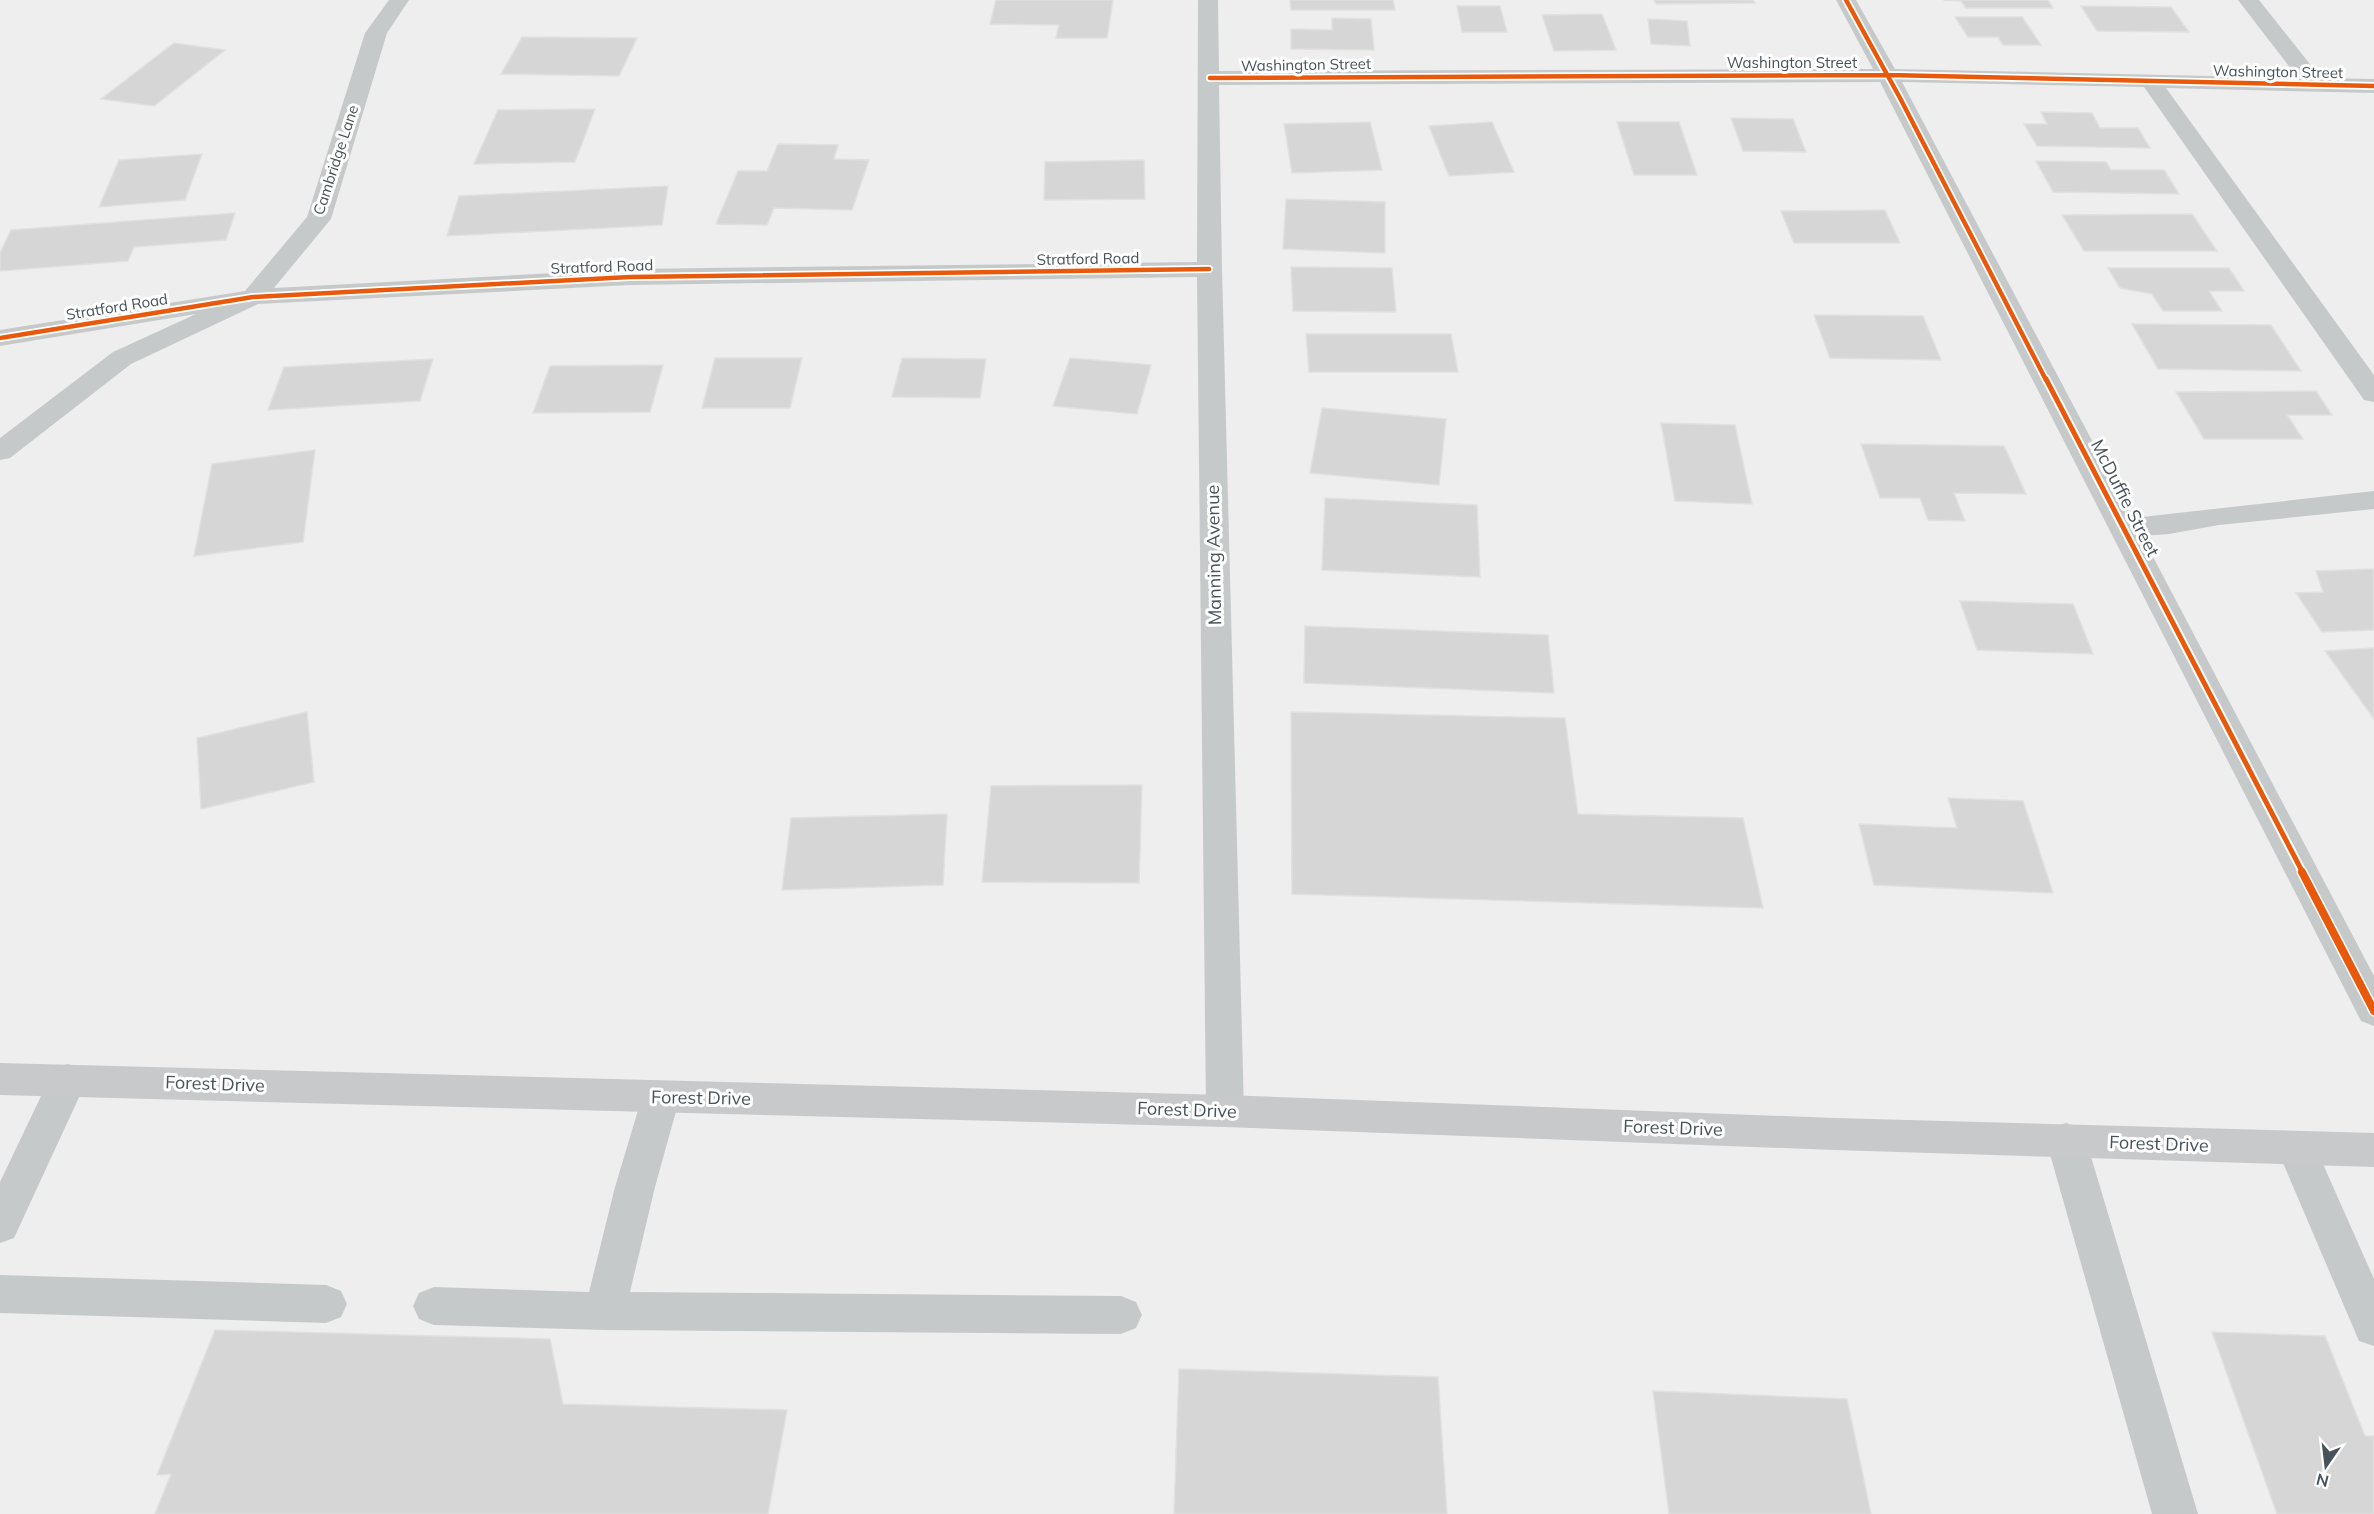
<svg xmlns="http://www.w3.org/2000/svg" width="2374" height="1514" font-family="Mulish,sans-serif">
<rect width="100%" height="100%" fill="#efeeee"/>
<path fill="#d6d6d7" stroke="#e0e0e1" stroke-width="1.5" d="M996 0H1113L1107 38H1056L1059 25 990 24Z
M1290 0H1393L1395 10H1291Z
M1654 0H1753L1755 3 1656 4Z
M2048 0 2053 8H1966L1961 1 1943 0Z
M1457 6H1500L1507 32H1462Z
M2081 6 2171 7 2189 32 2097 31Z
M1602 14 1616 50 1554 51 1542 15Z
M1955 17H2022L2041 45H2003L1998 37H1968Z
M1332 18 1371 19 1374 50 1291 49V29L1332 30Z
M1648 19 1687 21 1690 46 1651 44Z
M522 37 637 38 619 76 501 74Z
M174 43 225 50 154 106 101 99Z
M595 109 575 162 474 164 498 110Z
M2041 112 2092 113 2100 128H2138L2150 148 2037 146 2024 124H2047Z
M1731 118 1793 119 1806 152 1743 151Z
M1370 122 1382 170 1292 173 1284 124Z
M1492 122 1514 172 1449 176 1429 126Z
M1617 122H1679L1697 175H1634Z
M778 144 838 145 834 159 869 160 852 210 774 208 767 225 716 224 738 171H767Z
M202 154 185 200 99 207 119 160Z
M1144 160 1145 199 1044 200 1045 162Z
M2036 161 2106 162 2111 170H2164L2179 194 2053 192Z
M668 186 662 225 447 236 459 196Z
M1286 199 1385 202V253L1283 249Z
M1885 210 1900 243H1794L1781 211Z
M235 213 226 240 134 247 128 261 0 271V253L11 230Z
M2192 214 2217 251H2084L2062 215Z
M1291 267 1392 268 1396 312 1293 311Z
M2108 268H2229L2244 291H2209L2222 311H2163L2152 294 2120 288Z
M1814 315 1923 316 1941 360 1830 358Z
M2132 324 2271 325 2301 371 2158 369Z
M1306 334H1451L1458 372H1309Z
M715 358H802L790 408H702Z
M902 358 986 359 980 398 892 397Z
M1070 358 1151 365 1137 414 1053 406Z
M433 359 420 401 268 410 284 367Z
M663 365 650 412 533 413 550 366Z
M2316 391 2332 415H2287L2303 439H2204L2176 392Z
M1322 408 1446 419 1439 485 1310 473Z
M1661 423 1735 425 1752 504 1675 501Z
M1861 444 2004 446 2026 494 1954 493 1965 521 1928 520 1920 498H1880Z
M315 450 303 542 194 556 212 464Z
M1325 498 1477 505 1480 577 1322 570Z
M2374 569V630L2322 632 2296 593 2323 592 2316 571Z
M1960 601 2073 604 2093 654 1977 650Z
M1305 626 1548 635 1554 693 1304 683Z
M2374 648V719L2325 651Z
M307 712 314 782 201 809 197 738Z
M1291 712 1565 718 1578 814 1743 818 1763 908 1292 894Z
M1142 785 1139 883 982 882 991 786Z
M1948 798 2023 801 2053 893 1874 885 1859 824 1957 828Z
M947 814 943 885 782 890 791 818Z
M215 1330 550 1339 563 1404 787 1410 768 1514H155L171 1474 157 1475Z
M2212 1332 2325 1336 2365 1436H2374V1514H2277Z
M1179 1369 1438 1377 1447 1514H1174Z
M1653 1391 1847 1399 1871 1514H1669Z"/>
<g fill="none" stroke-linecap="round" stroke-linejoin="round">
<path fill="#c6c9ca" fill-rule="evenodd" d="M68 1064 82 1069 87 1080 14 1238 0 1243V1182L54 1069Z
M661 1081 675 1086 680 1097 655 1187 630 1292 1121 1296 1136 1302 1142 1315 1136 1328 1121 1334 605 1330 434 1325 419 1319 413 1306 419 1293 434 1287 589 1292 615 1187 642 1097 647 1086Z
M2066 1123 2080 1128 2086 1140 2198 1514H2152L2046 1140 2052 1128Z
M2297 1132 2311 1137 2374 1279V1346L2359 1341 2277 1149 2283 1137Z
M0 1275 326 1285 341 1291 347 1304 341 1317 326 1323 0 1313Z"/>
<path fill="#c6c9ca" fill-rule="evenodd" d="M389 0H409L387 33 331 219 274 288 630 269 1197 262 1198 0H1218L1219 71 1873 69 1836 0H1856L1895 69 2298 78 2238 0H2259L2321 78 2374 79V93L2166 88 2374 375V402L2364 400 2144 87 1902 82 2133 518 2374 491V509L2219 525 2169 534 2142 536 2374 976V1026L2361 1021 1880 82 1219 85 1222 269 1244 1111 1239 1122 1225 1127 1211 1122 1206 1111 1197 277 630 285 258 304 131 364 10 458 0 460V438L113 352 196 314 0 346V330L245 291 307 217 365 33Z"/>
<path fill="#c7c9cb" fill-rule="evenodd" d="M0 1063 1225 1095 1835 1118 2374 1133V1167L1835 1150 1225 1127 0 1095Z"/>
<g stroke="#fff" stroke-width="8">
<path id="cycleway-far2" d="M1846 0 1900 98 2046 380
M1210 78 1888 75 2374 86
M0 338 253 297 630 277 1209 269"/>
</g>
<g stroke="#fff" stroke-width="9">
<path id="cycleway-far1" d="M2046 379 2303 873"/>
</g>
<g stroke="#fff" stroke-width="11">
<path id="cycleway" d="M2302 872 2374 1011"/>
</g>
<use href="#cycleway-far2" stroke="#e8590c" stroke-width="4.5"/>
<use href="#cycleway-far1" stroke="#e8590c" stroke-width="5"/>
<use href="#cycleway" stroke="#e8590c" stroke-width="8"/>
</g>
<g text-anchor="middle" stroke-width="6" stroke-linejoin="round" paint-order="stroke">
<g font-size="15" fill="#475359" stroke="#fff">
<text x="1792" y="68">Washington Street</text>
<text transform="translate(1306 65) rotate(-1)" y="5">Washington Street</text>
<text transform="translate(2278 72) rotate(1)" y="5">Washington Street</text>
<text transform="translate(336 160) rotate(-72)" y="5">Cambridge Lane</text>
<text transform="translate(1088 259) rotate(-1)" y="5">Stratford Road</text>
<text transform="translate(602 267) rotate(-2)" y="5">Stratford Road</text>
<text transform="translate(117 307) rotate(-9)" y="5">Stratford Road</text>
</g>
<g font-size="18" fill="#475359" stroke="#fff">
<text transform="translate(2125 498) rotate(63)" y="6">McDuffie Street</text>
<text transform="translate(1214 555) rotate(-91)" y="6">Manning Avenue</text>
<text transform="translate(215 1084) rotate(2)" y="6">Forest Drive</text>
<text transform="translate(701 1098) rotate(1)" y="6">Forest Drive</text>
<text transform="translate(1187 1110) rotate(2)" y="6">Forest Drive</text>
<text transform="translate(1673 1128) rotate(2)" y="6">Forest Drive</text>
<text transform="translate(2159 1144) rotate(2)" y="6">Forest Drive</text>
</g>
</g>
<g transform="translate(2326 1466) rotate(194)" stroke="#ffffff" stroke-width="4.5" paint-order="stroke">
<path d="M0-4.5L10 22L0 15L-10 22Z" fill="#475359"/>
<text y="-9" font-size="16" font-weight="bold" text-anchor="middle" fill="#475359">N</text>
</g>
</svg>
